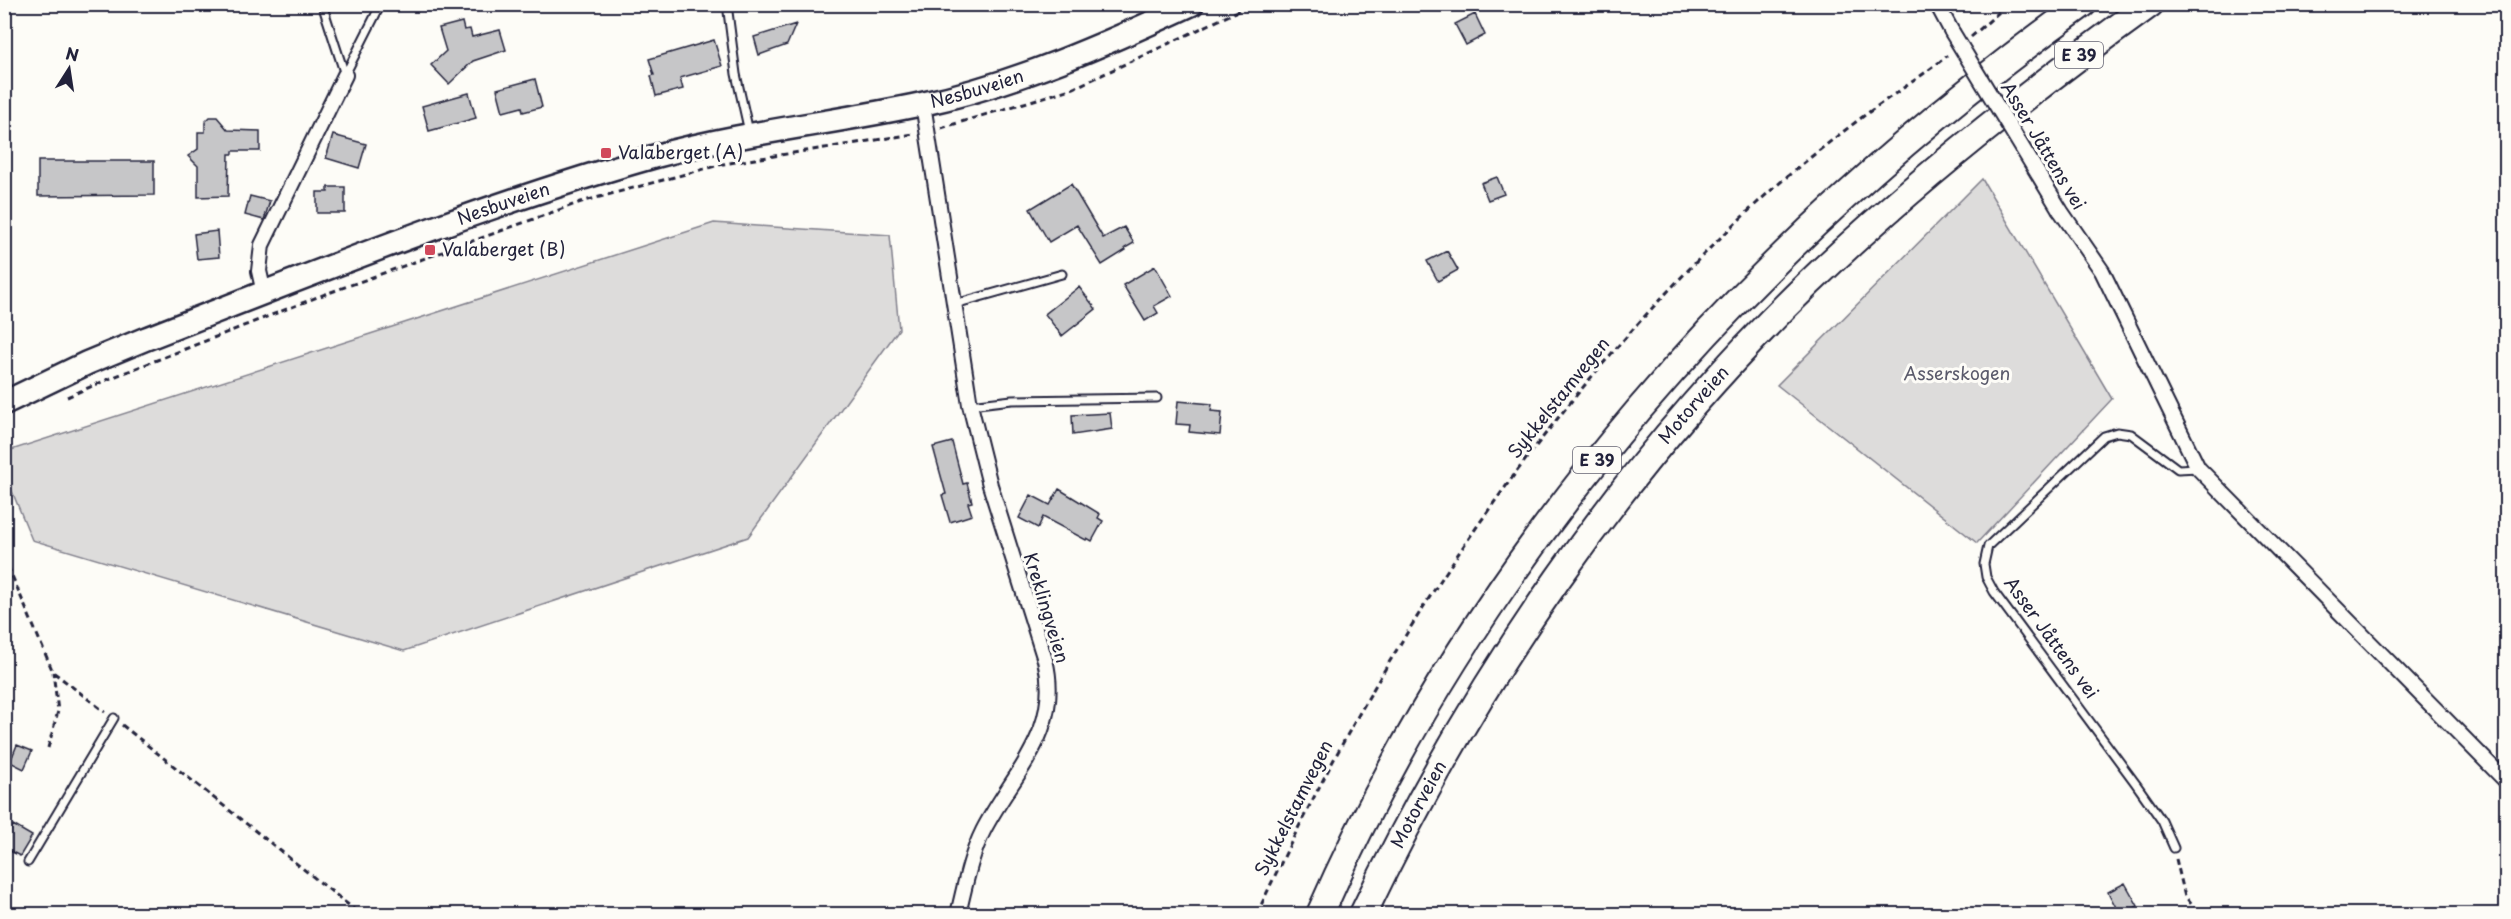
<svg xmlns="http://www.w3.org/2000/svg" width="2511" height="919" font-family="'Playpen Sans',sans-serif">
<rect width="100%" height="100%" fill="#fdfcf7"/>
<filter id="ink" filterUnits="userSpaceOnUse"><feTurbulence type="fractalNoise" baseFrequency=".0167" numOctaves="2"/><feDisplacementMap in="SourceGraphic" scale="12" xChannelSelector="R" yChannelSelector="G"/><feConvolveMatrix kernelMatrix="1 2 1 2 8 2 1 2 1" color-interpolation-filters="sRGB"/></filter>
<g filter="url(#ink)">
<path fill="#dddcdb" stroke="#807f8b" stroke-width="1.5" d="M1982 179 2112 399 1977 543 1777 385Z
M714 223 890 235 899 329 748 537 404 651 32 540 5 474V452Z"/>
<path fill="#c6c6c8" stroke="#22223b" stroke-width="1.5" d="M1475 14 1485 35 1466 45 1455 24Z
M462 22 464 30 470 29 472 37 500 30 506 50 473 61 449 84 431 65 446 51 439 28Z
M796 24 787 45 759 55 754 37Z
M714 40 722 66 680 78 683 89 656 96 651 76 654 75 649 59Z
M535 79 542 107 523 112 522 107 503 112 497 89Z
M469 93 476 118 429 131 422 106Z
M210 117H217L228 130 260 131V151H233V154H229L228 196 198 197V166L188 156 198 149V132H205V122Z
M333 135 366 144 359 168 326 158Z
M38 161H154V195L38 196Z
M1497 177 1504 194 1488 200 1481 183Z
M1071 184 1103 238 1124 227 1134 243 1125 248 1126 250 1102 265 1077 225 1049 242 1030 209Z
M328 187H345V213H317V192H328Z
M250 196 270 201 264 220 245 215Z
M217 231 219 257 197 259 194 234Z
M1447 251 1458 270 1438 281 1427 261Z
M1155 266 1172 296 1154 306 1158 313 1145 321 1123 285Z
M1079 287 1096 309 1062 336 1045 314Z
M1178 401 1212 404 1211 411 1222 412 1220 435 1189 432 1190 425 1176 424Z
M1110 413 1112 429 1073 435 1072 415Z
M952 442 963 484 967 483 972 502 968 503 972 515 950 522 942 495 946 494 933 447Z
M1059 489 1100 514 1098 518 1103 521 1092 541 1087 538 1086 540 1043 517 1038 528 1019 518 1031 495 1050 505Z
M17 745 32 751 24 769 10 762Z
M13 825 32 836 20 856 4 848V842Z
M2125 883 2138 906 2120 915 2108 892Z"/>
<g fill="none" stroke-linecap="round" stroke-linejoin="round">
<g stroke="#22223b" stroke-width="11">
<path id="service" d="M322 4 345 75
M727 4 736 74 749 132
M345 75 381 4
M955 304 1062 274
M970 405 1012 400 1157 398
M2174 848 2162 821 2136 784 1994 592 1986 577 1984 564 1988 546 2104 436 2117 432 2131 434 2178 469 2198 468
M28 862 114 718"/>
</g>
<g stroke="#22223b" stroke-width="18">
<path id="minor" d="M1937 4 1952 32
M923 104 970 405 990 485 1045 660C1063 731 1012 774 983 831 970 857 965 886 958 914
M2060 210 2102 271 2198 468 2506 781
M264 293 259 271 262 245 345 75"/>
</g>
<g stroke="#22223b" stroke-width="27">
<g id="primary">
<path id="s1" d="M4 403 87 363 145 339C312 274 484 204 656 156 744 132 834 123 922 104 1016 84 1106 44 1192 4"/>
</g>
</g>
<g stroke="#22223b" stroke-width="30">
<g id="motorway">
<path d="M1320 914C1482 545 1757 238 2083 4"/>
<path id="s2" d="M1363 914C1474 681 1623 463 1809 283 1915 181 2031 90 2150 4"/>
</g>
</g>
<path stroke="#22223b" stroke-width="3" stroke-dasharray="6 4.5" stroke-linecap="butt" d="M1971 37 2008 4
M941 128 1074 88 1253 4
M67 397 111 378 320 296 581 202 723 164 914 134
M4 557 53 672 105 712
M122 725 360 914
M48 748 58 711 53 672
M2176 859 2185 896 2199 914
M1257 914C1378 650 1542 402 1757 203 1791 172 1828 143 1865 115 1892 95 1921 77 1947 56"/>
<use href="#service" stroke="#fdfcf7" stroke-width="7"/>
<use href="#minor" stroke="#fdfcf7" stroke-width="14"/>
<use href="#primary" stroke="#fdfcf7" stroke-width="22"/>
<use href="#motorway" stroke="#fdfcf7" stroke-width="26"/>
<g stroke="#22223b" stroke-width="18" stroke-linecap="butt">
<path id="minor-bridge" d="M1952 32 2060 210"/>
</g>
<use href="#minor-bridge" stroke="#fdfcf7" stroke-width="14"/>
</g>
</g>
<g fill="#d1495b" stroke="#fdfcf7" stroke-width="2">
<rect x="600" y="147" width="12" height="12" rx="3"/>
<rect x="424" y="244" width="12" height="12" rx="3"/>
</g>
<g text-anchor="middle" stroke-width="6" stroke-linejoin="round" paint-order="stroke">
<g fill="#fdfcf7" stroke="#646373" stroke-width="1.5">
<rect x="2055" y="42" width="48" height="26" rx="4.5"/>
<rect x="1573" y="447" width="48" height="26" rx="4.5"/>
</g>
<g font-size="16" font-weight="bold" fill="#22223b">
<text x="2079" y="61">E 39</text>
<text x="1597" y="466">E 39</text>
</g>
<g font-size="18" fill="#22223b" stroke="#fdfcf7">
<text dy="6" stroke="none"><textPath href="#s1" startOffset="1026">Nesbuveien</textPath></text>
<text transform="translate(2043 146) rotate(59)" y="6">Asser Jåttens vei</text>
<text dy="6" stroke="none"><textPath href="#s1" startOffset="538">Nesbuveien</textPath></text>
<text transform="translate(1559 398) rotate(-51)" y="6">Sykkelstamvegen</text>
<text dy="6" stroke="none"><textPath href="#s2" startOffset="609">Motorveien</textPath></text>
<text transform="translate(1046 608) rotate(73)" y="6">Kreklingveien</text>
<text transform="translate(2051 638) rotate(54)" y="6">Asser Jåttens vei</text>
<text dy="6" stroke="none"><textPath href="#s2" startOffset="123">Motorveien</textPath></text>
<text transform="translate(1294 808) rotate(-63)" y="6">Sykkelstamvegen</text>
</g>
<g font-size="18" fill="#22223b" stroke="#fdfcf7" text-anchor="start">
<text x="618" y="159">Valaberget (A)</text>
<text x="442" y="256">Valaberget (B)</text>
</g>
<g font-size="18" fill="#5a5a6b" stroke="#fdfcf7">
<text x="1957" y="380">Asserskogen</text>
</g>
</g>
<rect width="2511" height="919" fill="none" stroke="#fdfcf7" stroke-width="24"/>
<rect x="12" y="12" width="2487" height="895" fill="none" stroke="#22223b" stroke-width="2" filter="url(#ink)"/>
<g transform="translate(69 69) rotate(12)" stroke="#fdfcf7" stroke-width="4.5" paint-order="stroke">
<path d="M0-4.5L10 22L0 15L-10 22Z" fill="#22223b"/>
<text y="-9" font-size="16" font-weight="bold" text-anchor="middle" fill="#22223b">N</text>
</g>
</svg>
